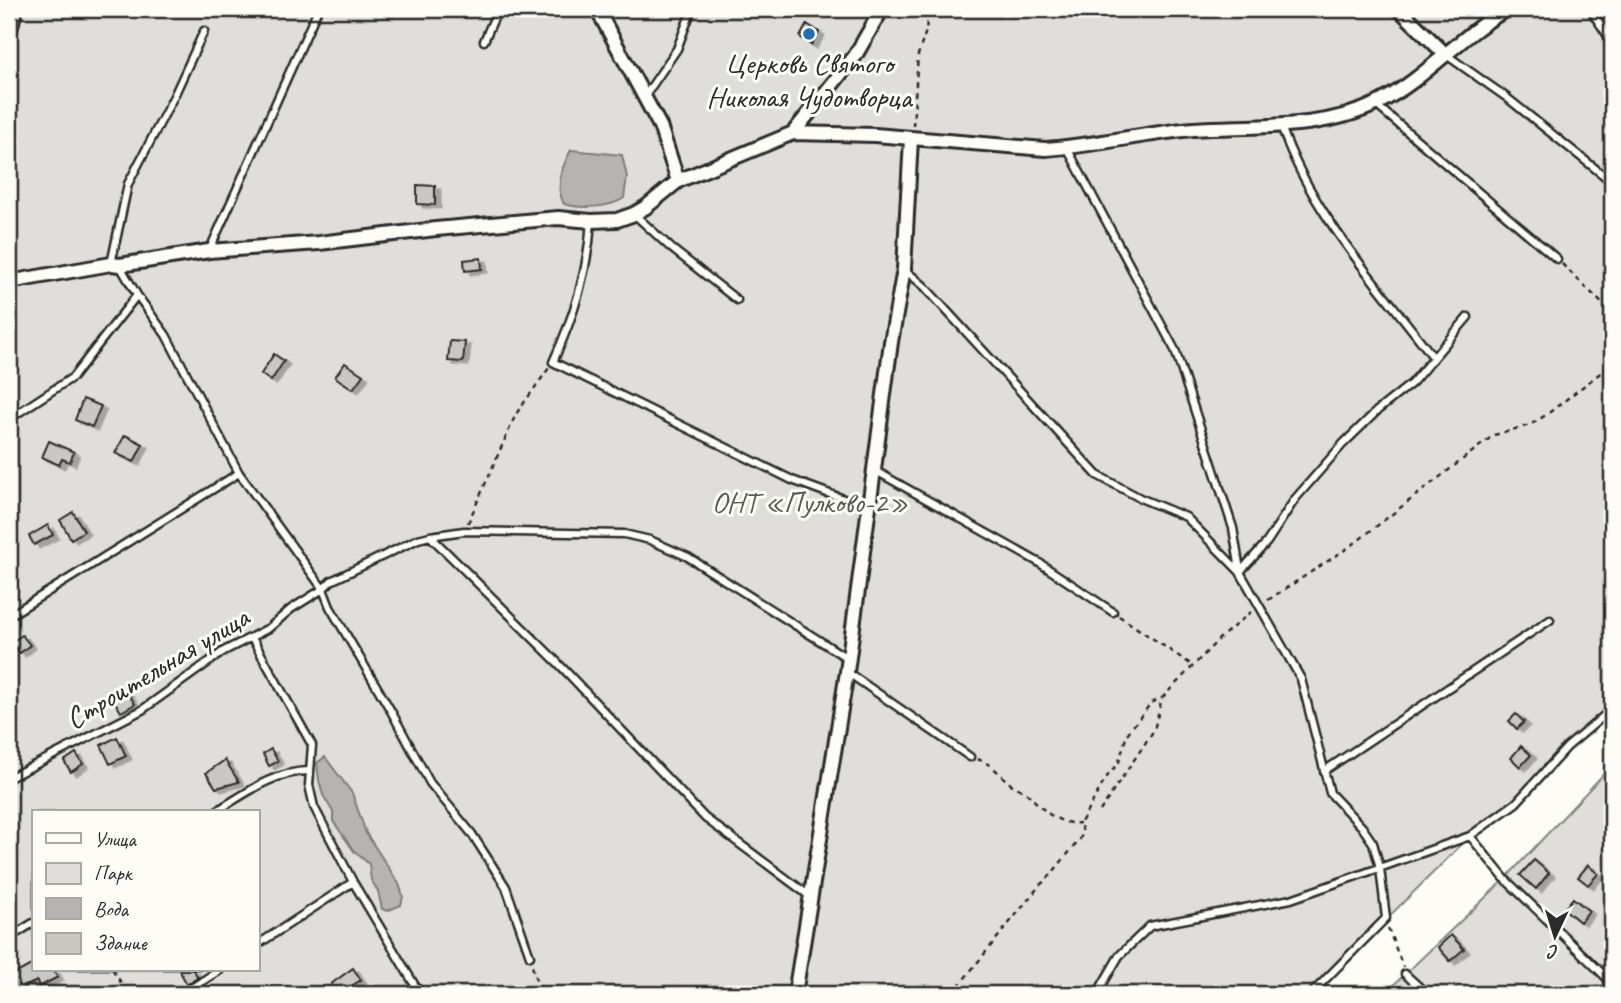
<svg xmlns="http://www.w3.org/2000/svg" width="1621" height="1003" font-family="Caveat,sans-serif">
<defs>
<filter id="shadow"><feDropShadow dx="5.5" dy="3.5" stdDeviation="0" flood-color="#0004"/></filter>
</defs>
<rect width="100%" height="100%" fill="#fdfcf7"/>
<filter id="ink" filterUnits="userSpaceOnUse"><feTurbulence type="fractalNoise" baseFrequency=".0143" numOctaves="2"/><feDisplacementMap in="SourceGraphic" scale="14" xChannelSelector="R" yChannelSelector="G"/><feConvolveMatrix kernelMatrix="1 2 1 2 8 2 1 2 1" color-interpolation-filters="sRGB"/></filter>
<g filter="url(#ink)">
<path fill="#dfdeda" stroke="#858482" stroke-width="2" fill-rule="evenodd" d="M9 9H1612V709L1567 747 1516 803 1470 836 1311 994H9ZM33 812H257V970H33Z
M1612 765V994H1384L1505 879Z"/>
<path fill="#b5b4b1" stroke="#7e7d7b" stroke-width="2" d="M571 150 622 155 627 177 624 198C610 208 580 209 564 204 555 187 562 166 571 150Z
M325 757 352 793 366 833 399 884 403 896 401 905 387 911 382 909 378 891 371 880 369 864 354 851 333 821V812L323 795 319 780 317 763Z"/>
<path fill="#c9c8c4" stroke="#2b2b2b" stroke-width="2" filter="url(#shadow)" d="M807 24 819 32 811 45 800 37Z
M417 185 435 186V205L417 204Z
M481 258 482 269 465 271 464 260Z
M450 341 465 342 463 362 448 361Z
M274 354 284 361 271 381 261 374Z
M345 363 363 375 353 389 335 377Z
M83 399 101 406 92 427 75 420Z
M125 435 143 444 134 462 115 453Z
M49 441 74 452 70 462 62 459 59 465 42 457Z
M73 512 84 531 71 539 60 520Z
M48 525 53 535 34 545 29 536Z
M22 635 30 645 20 653 12 642Z
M123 686 135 704 121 712 110 694Z
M1516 714 1524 722 1517 729 1509 721Z
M117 737 126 756 110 764 101 745Z
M1521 746 1531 755 1520 767 1511 758Z
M271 749 278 761 269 766 263 754Z
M76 753 83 764 71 772 64 761Z
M225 760 239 782 216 788 206 773Z
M1534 860 1549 873 1536 889 1520 875Z
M1588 865 1598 874 1588 885 1578 877Z
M1573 898 1589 911 1580 922 1564 909Z
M1451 935 1464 949 1450 961 1438 947Z
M33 964V970H54L58 977 39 987 37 981 9 994V977Z
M353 968 361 980 338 994 331 984Z
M179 970H193L198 977 187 984Z"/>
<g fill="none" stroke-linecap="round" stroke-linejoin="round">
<g stroke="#2b2b2b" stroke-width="11">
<path id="service" d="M1590 9 1612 42
M484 41 498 9
M9 48 19 9
M1445 54 1506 97 1612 182
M645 96 677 49 692 9
M1375 104 1557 259
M1281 126C1312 215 1377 283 1433 357
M1067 148 1175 350 1233 528 1240 570
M634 214 671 248 737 300
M591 221C588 272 574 316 553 362L792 480 868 508
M210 249 318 9
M111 264 128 184 174 96 204 31
M120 266 137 295 166 335 239 473 323 589 330 607 391 711 430 783 472 834 506 887 530 956
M905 270 924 286 1097 475 1140 498 1186 517 1240 572 1301 679 1330 793 1362 827 1373 843 1380 868 1386 918 1311 994
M9 419 73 377 137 295
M874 470 1038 562 1113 612
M430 536 557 662 705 818 811 897
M1240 572 1267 542 1295 499 1343 444 1378 410 1412 383 1468 317
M9 616 239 473
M252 638 312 745 309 785 314 807 353 882 420 994
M847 672 970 757
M1324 771 1550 620
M9 778 142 710 224 651 269 628 291 609 323 589 331 581 418 539 430 536 464 531 624 534 650 540 688 557 847 658
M215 812C245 794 272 772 308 771
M1470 836 1505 879 1612 983
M9 938 33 923
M257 945 353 882
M1405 974 1427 994
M182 994 220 970
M1097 994 1119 956 1150 926 1291 899 1470 836 1516 803 1567 747 1612 709"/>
</g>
<g stroke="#2b2b2b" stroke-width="18">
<path id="minor" d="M597 9 660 126 678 181
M1399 9 1445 54
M793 133 855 56 882 9
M9 282 111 264 120 265 209 251 319 243 436 229 558 218 591 221 617 220 634 214 646 207 678 181 793 133 875 135 1045 149C1095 146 1144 133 1194 129 1254 125 1322 131 1378 103 1426 79 1460 35 1507 9
M795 994 847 672 891 342 904 269 911 139"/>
</g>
<path stroke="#2b2b2b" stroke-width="2.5" stroke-dasharray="5 5" stroke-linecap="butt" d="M913 126 918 55 926 31 928 9
M1562 264 1612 313
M468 523 516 414 549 368
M1268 600 1351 546 1494 435 1530 425 1546 415 1612 364
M1119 616 1192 665
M977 759C990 763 998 772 1007 781 1014 787 1024 790 1030 796 1044 811 1058 825 1080 823
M1100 811 1154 730 1162 698 1221 637 1251 612
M1388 928 1403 967
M532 966 536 980 546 994
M113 970 128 994
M952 994 1040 885 1049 877 1080 839 1083 832 1080 824 1106 778 1119 762 1127 734 1151 703 1162 698"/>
<use href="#service" stroke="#fdfcf7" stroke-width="6"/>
<use href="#minor" stroke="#fdfcf7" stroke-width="12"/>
</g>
</g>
<circle fill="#1f6fb2" stroke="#fdfcf7" stroke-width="2.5" cx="809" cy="34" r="7"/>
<g text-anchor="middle" stroke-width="6" stroke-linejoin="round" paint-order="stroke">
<g font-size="30" fill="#2b2b2b" stroke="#fdfcf7">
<text x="809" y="73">Церковь Святого<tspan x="809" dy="34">Николая Чудотворца</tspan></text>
</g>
<g font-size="30" fill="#585857" stroke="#fdfcf7">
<text x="810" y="512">ОНТ «Пулково-2»</text>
</g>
<g font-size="30" fill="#2b2b2b" stroke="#fdfcf7">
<text transform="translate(157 668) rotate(-31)" y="10">Строительная улица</text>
</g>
</g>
<rect width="1621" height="1003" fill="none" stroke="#fdfcf7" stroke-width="35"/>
<rect x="18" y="18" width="1586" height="968" fill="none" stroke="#2b2b2b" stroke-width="2.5" filter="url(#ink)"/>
<rect x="32" y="810" width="228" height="161" fill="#fdfcf7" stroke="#a9a8a5" stroke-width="2"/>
<rect x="46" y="833" width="35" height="10" fill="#fdfcf7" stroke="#a9a8a5" stroke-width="2"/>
<text x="94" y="846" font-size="21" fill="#2b2b2b">Улица</text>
<rect x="46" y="863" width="35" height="21" fill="#dfdeda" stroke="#a9a8a5" stroke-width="2"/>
<text x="94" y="880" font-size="21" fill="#2b2b2b">Парк</text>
<rect x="46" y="898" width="35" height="21" fill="#b5b4b1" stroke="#a9a8a5" stroke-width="2"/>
<text x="94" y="916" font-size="21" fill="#2b2b2b">Вода</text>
<rect x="46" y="933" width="35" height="21" fill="#c9c8c4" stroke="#a9a8a5" stroke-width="2"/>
<text x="94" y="950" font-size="21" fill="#2b2b2b">Здание</text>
<g transform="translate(1555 936) rotate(184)" stroke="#fdfcf7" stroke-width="5" paint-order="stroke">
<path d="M0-5L12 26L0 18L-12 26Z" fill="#2b2b2b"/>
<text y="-10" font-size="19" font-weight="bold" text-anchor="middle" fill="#2b2b2b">С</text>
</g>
</svg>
